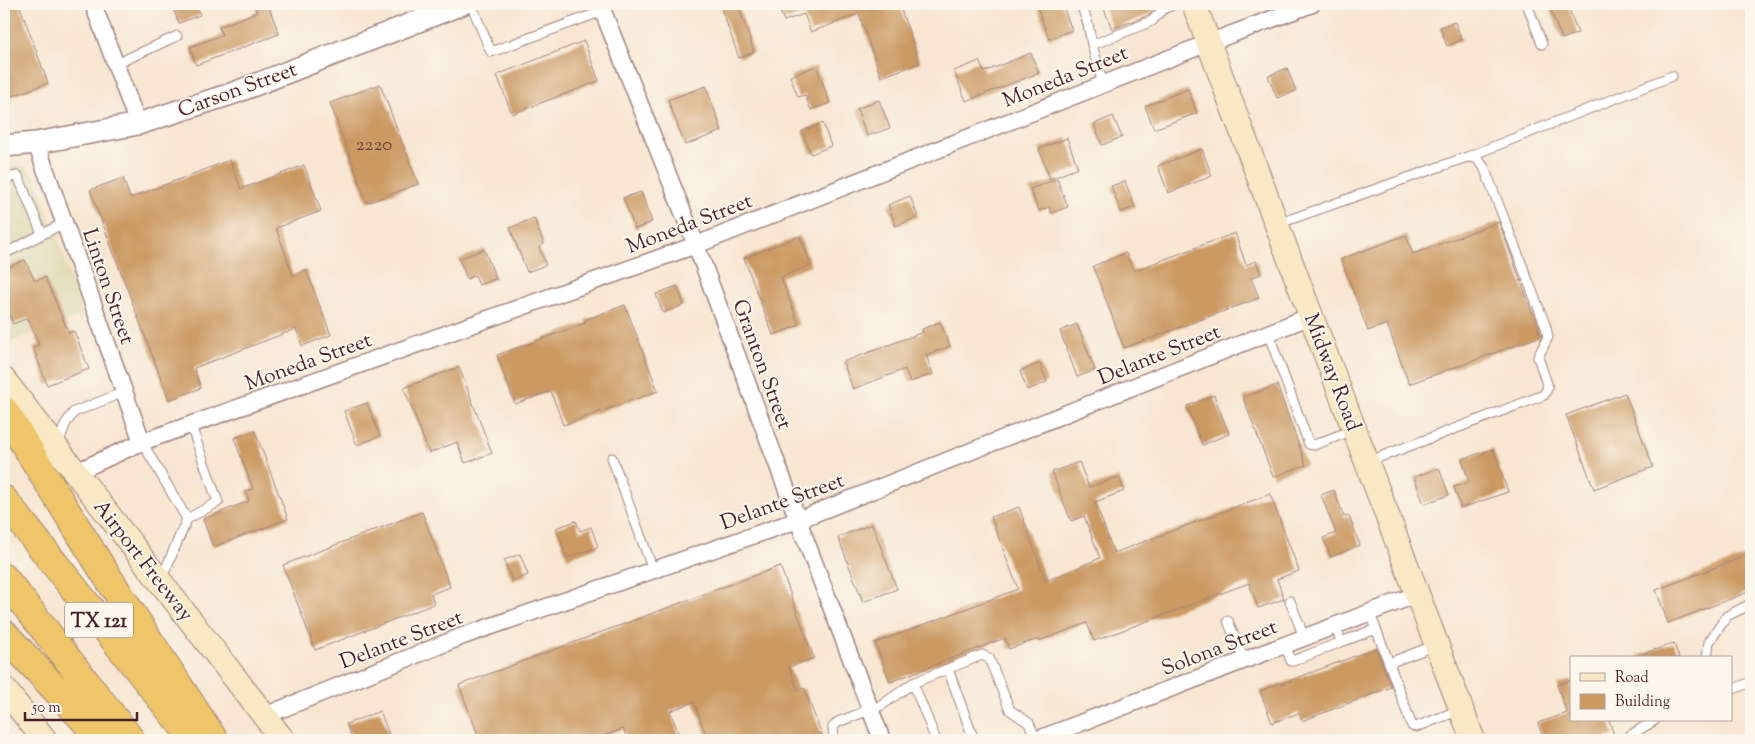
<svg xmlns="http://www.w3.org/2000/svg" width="1755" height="744" font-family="'Sorts Mill Goudy',serif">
<rect width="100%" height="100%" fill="#fbf7ec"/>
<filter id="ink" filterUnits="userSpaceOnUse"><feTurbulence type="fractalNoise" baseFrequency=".02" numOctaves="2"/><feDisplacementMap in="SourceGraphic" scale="10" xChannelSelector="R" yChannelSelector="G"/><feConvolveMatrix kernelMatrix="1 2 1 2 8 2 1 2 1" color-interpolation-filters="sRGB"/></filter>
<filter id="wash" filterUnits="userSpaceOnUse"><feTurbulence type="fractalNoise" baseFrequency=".0096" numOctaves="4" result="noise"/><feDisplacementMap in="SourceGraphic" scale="20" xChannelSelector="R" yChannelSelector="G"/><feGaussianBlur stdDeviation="1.12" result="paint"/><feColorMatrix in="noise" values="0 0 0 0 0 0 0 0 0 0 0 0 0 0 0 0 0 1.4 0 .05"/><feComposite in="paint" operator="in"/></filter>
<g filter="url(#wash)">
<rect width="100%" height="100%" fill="#f7e6d1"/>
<path fill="#e2dcba" d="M25 166 35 177 59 243 83 315 4 344V168Z"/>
<g id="blocks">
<path fill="#cb9a63" d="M4 4H19L48 83 4 99Z
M171 4H195L200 15 179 23Z
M263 4H268L279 34 196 65 190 47 222 35 219 27 257 12 255 7Z
M720 4H738L754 52 739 58Z
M777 4H899L920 63 881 77 859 14 811 32 804 14 784 21Z
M1036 4H1062L1072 30 1049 39Z
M1102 4H1152L1154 10 1149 15 1112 29Z
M1548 4H1567L1578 33 1562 39Z
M1455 22 1462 40 1447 46 1440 27Z
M584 41 599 81 512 114 497 75Z
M1031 53 1039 73 966 101 954 71 979 61 984 72Z
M816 66 830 103 811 110 805 95 798 97 790 76Z
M1287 68 1296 91 1277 98 1268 76Z
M380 84 418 184 367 203 330 103Z
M706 86 722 131 685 145 668 100Z
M1188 89 1197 113 1154 129 1145 106Z
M879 100 890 128 867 136 857 109Z
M1113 116 1122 137 1102 145 1094 124Z
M823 123 831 146 811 154 802 131Z
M1067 138 1078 168 1050 179 1039 149Z
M1202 149 1212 176 1168 193 1158 166Z
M230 160 241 189 304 165 321 211 276 228 293 275 306 270 331 335 302 346 296 329 194 368 201 388 169 400 90 190 123 178 130 198Z
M1057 179 1068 207 1051 213 1049 207 1039 211 1030 189Z
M1125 181 1135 207 1121 212 1111 186Z
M641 192 652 222 635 229 623 198Z
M910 196 918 217 896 226 888 205Z
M534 218 544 244 539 247 546 265 527 272 510 228Z
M1499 222 1541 336 1409 384 1387 324 1368 331 1341 259 1406 235 1413 254Z
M1235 233 1246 265 1256 261 1261 274 1251 278 1259 298 1124 348 1093 266 1126 253 1133 271Z
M800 236 811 265 781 277 799 325 773 335 744 258Z
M484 249 496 279 479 285 475 275 467 279 459 259Z
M25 260 35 281 45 277 69 333 74 331 89 369 47 385 33 347 39 345 28 318 13 324 4 301V269Z
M677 286 684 305 663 313 656 294Z
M625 305 658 391 563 425 551 391 515 404 497 355 586 323 585 320Z
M940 322 950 346 926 355 933 374 910 382 905 369 853 389 843 362 923 332 922 329Z
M1077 324 1095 370 1077 377 1060 331Z
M1040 363 1047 382 1027 390 1020 371Z
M459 367 492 453 465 463 457 442 429 453 404 388Z
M1277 385 1306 465 1273 477 1243 397Z
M1625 393 1653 467 1594 489 1566 415Z
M1214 395 1229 434 1202 445 1187 406Z
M367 403 380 436 357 445 344 411Z
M255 431 288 519 213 547 203 519 249 501 246 491 253 489 234 438Z
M1493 449 1508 492 1461 508 1454 487 1469 482 1462 459Z
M1079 462 1089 487 1119 477 1124 491 1095 502 1114 553 1270 494 1299 571 1277 579 1284 599 1258 608 1249 583 1094 641 1087 623 1039 641 1038 639 1009 649 1005 638 890 682 875 643 1018 589 991 517 1019 507 1046 581 1100 558 1084 516 1071 521 1052 472Z
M1439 468 1449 495 1424 504 1414 477Z
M1334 490 1344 517 1349 516 1360 545 1331 557 1323 538 1336 533 1321 495Z
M422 512 450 587 431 594 434 604 315 650 283 565Z
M576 521 580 531 591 527 598 547 567 558 556 528Z
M872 524 897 589 863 602 838 537Z
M520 554 528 575 512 581 504 560Z
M1751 554V591L1668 623 1656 590Z
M780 566 814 658 789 667 798 690 804 688 824 740H708L694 702 670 711 681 740H628L623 729 592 740H480L459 685Z
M1674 643 1679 658H1638L1637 656Z
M1376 648 1391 687 1302 721 1299 713 1272 723 1260 691 1280 683 1281 684Z
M1571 680V720H1609L1614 735 1600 740H1544L1538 723 1567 713 1557 685Z
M380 711 391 740H353L346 724Z"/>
</g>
</g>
<g filter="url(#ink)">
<use href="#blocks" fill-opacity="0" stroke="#a0827e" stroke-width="1"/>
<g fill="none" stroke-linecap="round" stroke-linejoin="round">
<g stroke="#a0827e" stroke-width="11">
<path id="service" d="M471 4 491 52 603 11
M1081 4 1088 24 1092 45 1152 21 1162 10 1174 4
M1527 4 1542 44
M1092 45 1103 84
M116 64 177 36
M1467 157 1672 76
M4 178 18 176 42 234
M1277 224 1467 157 1476 158 1484 167 1546 327 1548 337 1538 357 1548 387 1544 395 1367 462
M4 254 64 223
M1268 333 1309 444 1314 445 1353 430
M142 442 187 519
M57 446 66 423 74 412 124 392
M612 458 653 570
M161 580 187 519 218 502 191 426
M1290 601 1304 637
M1228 621 1244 660
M1376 629 1389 663 1436 645
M1341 642 1376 629 1369 612
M1285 645 1291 661H1293L1341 642 1335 625
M1707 658 1709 642 1727 616 1751 604
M1389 663 1412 726 1416 727 1460 710
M948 669 974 740
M913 683 936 740
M1731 690 1751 682
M834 740 833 727 838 722 882 705 913 683 982 655 989 658 1010 710 1029 723 1036 740
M1623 740 1655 720"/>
</g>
<g stroke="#a0827e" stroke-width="19">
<path id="minor" d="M93 4 138 124
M600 4 696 245 798 520 882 740
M36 143 142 442
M76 472 142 442 696 245 1208 43 1312 4
M264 716 463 636 798 520 1311 316
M1036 740 1418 594"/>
</g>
<g stroke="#a0827e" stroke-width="24">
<path id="tertiary" d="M4 146 36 143 138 124 234 93 462 4"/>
</g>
<g stroke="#a0827e" stroke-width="26">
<path id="secondary" d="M1194 4 1311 316 1473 740
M4 380 283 740
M4 689 45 740"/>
</g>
<g stroke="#a0827e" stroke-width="30">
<path id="motorway" d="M4 411 103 570 214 740
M4 500 194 740
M4 578 131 740
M4 634 103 740"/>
</g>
<use href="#service" stroke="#fff" stroke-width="9"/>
<use href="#minor" stroke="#fff" stroke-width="16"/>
<use href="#tertiary" stroke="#fff" stroke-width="21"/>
<use href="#secondary" stroke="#f8e8c3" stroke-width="24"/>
<use href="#motorway" stroke="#eec569" stroke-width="28"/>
</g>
</g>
<g text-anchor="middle" stroke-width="4" stroke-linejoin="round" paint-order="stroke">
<g font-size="19" fill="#6a3e39">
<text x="374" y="150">2220</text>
</g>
<rect fill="#fbf7ec" stroke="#7f6065" stroke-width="1" x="65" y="602.5" width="68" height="35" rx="4"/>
<g font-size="20" font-weight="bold" fill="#4a1f2b">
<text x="99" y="627">TX 121</text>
</g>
<g font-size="21" fill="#4a1f2b" stroke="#fbf7ec">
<text transform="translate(1065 76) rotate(-22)" y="7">Moneda Street</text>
<text transform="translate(237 89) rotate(-20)" y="7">Carson Street</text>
<text transform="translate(689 223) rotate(-21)" y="7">Moneda Street</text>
<text transform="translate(109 286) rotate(71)" y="7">Linton Street</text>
<text transform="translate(1159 354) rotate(-22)" y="7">Delante Street</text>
<text transform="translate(308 361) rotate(-20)" y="7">Moneda Street</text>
<text transform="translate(763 364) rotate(70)" y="7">Granton Street</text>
<text transform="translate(1333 372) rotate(69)" y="7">Midway Road</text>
<text transform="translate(782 501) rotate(-20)" y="7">Delante Street</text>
<text transform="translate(144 560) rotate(52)" y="7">Airport Freeway</text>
<text transform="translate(401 639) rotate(-21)" y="7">Delante Street</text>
<text transform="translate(1219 647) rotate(-21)" y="7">Solona Street</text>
</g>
</g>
<rect width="1755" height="744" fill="none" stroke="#fbf7ec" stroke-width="20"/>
<rect x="1570" y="656" width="162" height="65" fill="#fbf7ec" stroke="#b4a19f"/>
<rect x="1580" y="673" width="25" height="8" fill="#f8e8c3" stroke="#b4a19f"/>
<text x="1615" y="682" font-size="15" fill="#4a1f2b">Road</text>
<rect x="1580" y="694" width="25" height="15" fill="#cb9a63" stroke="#b4a19f"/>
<text x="1615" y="706" font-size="15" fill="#4a1f2b">Building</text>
<path d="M25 712v8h112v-8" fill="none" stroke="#4a1f2b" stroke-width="2.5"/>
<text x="32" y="712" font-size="15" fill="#4a1f2b" stroke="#fbf7ec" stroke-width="4" paint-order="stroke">50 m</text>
</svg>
